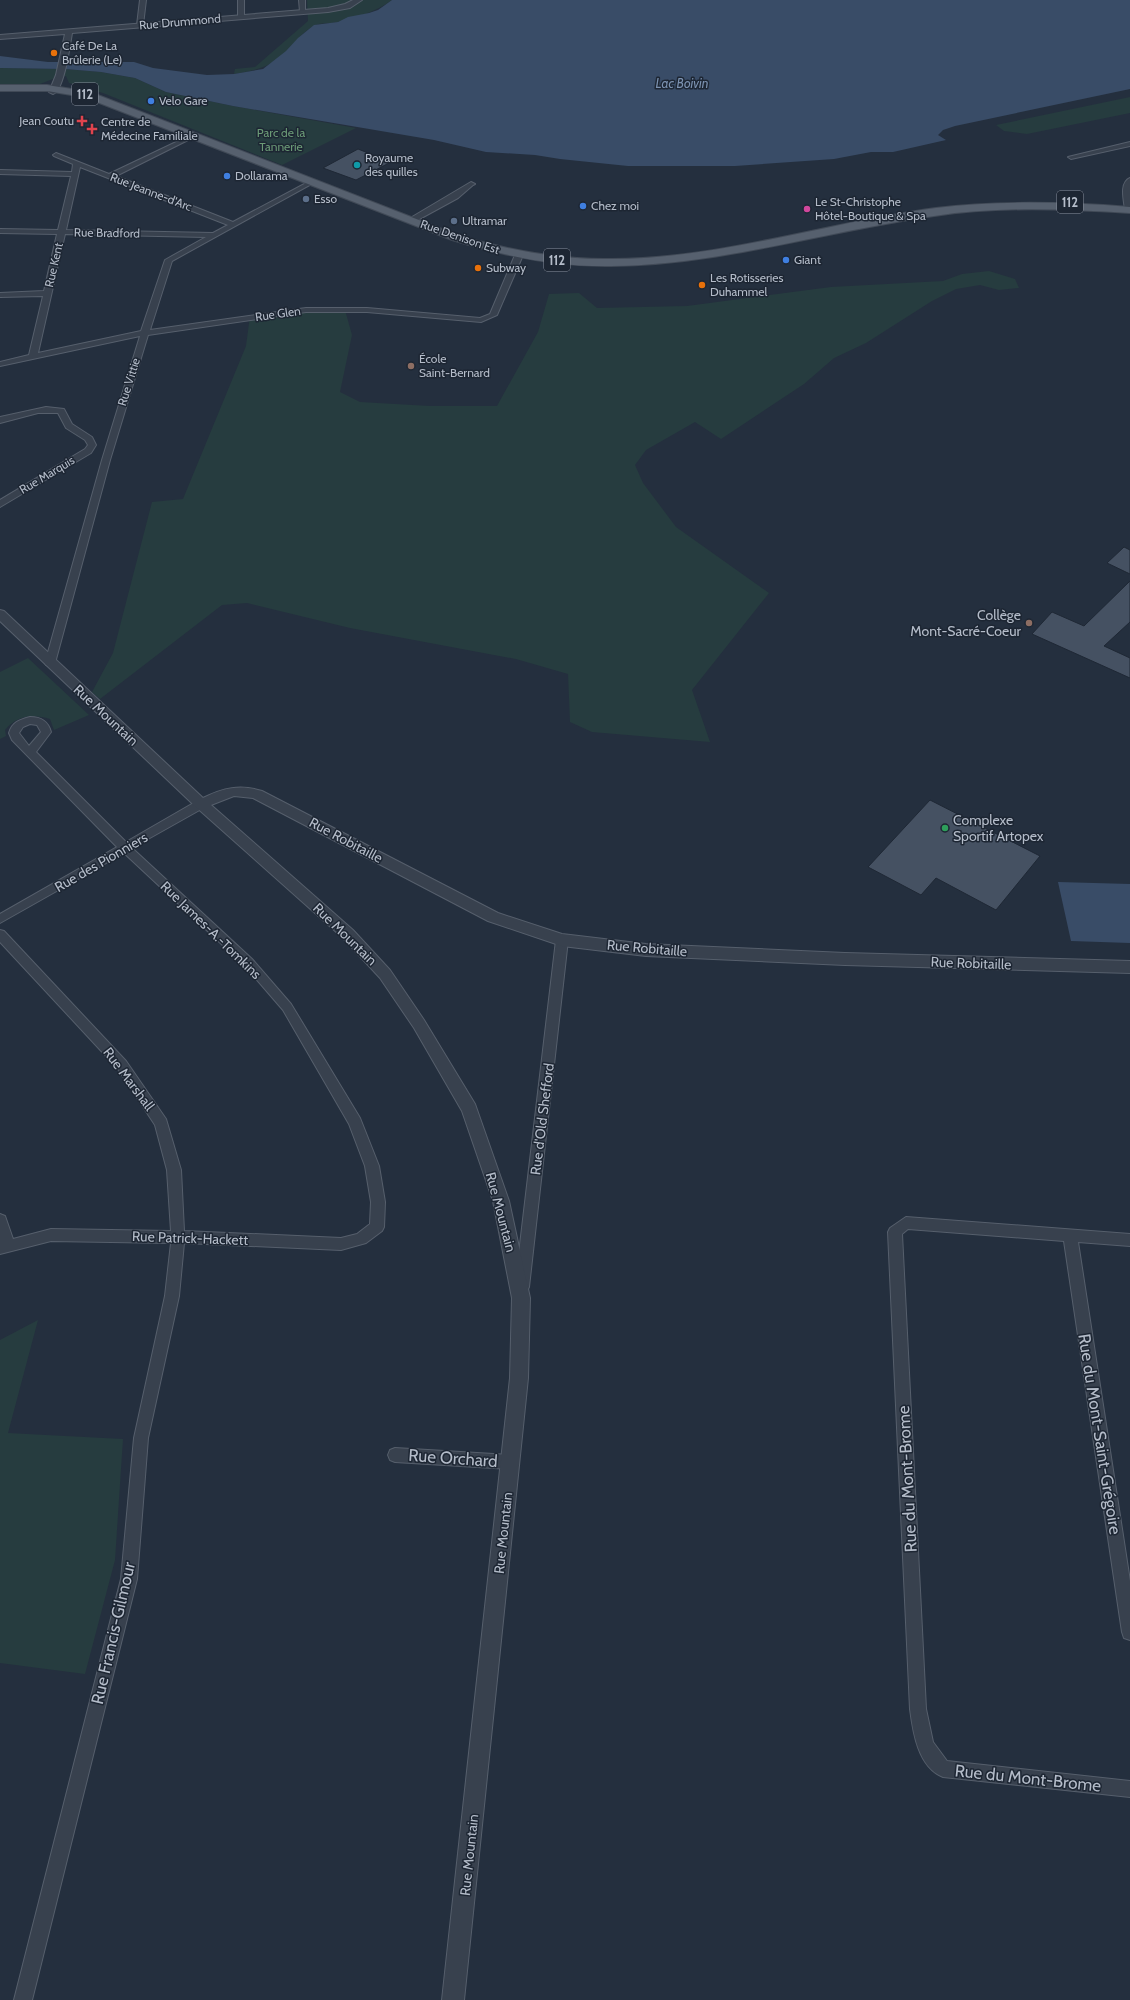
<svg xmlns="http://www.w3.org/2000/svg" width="1130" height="2000" font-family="Cabin,sans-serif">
<rect width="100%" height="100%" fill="#242f3e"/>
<path fill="#263c3f" d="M307 0H392C374 13 359 16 338 22 330 24 320 22 314 26 303 31 295 43 287 51 269 68 257 70 234 74L235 69 255 67 308 21Z
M0 68 65 69 101 72 135 78 166 92 233 106 356 128 282 165 103 93 73 84 69 83 66 76 58 77 40 84 0 85Z
M1130 97V113L1027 134 1004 131 996 125Z
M989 271 1015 279 1019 288 999 290 980 285 956 289 932 301 866 343 834 358 804 384 721 439 695 422 646 450 635 465 643 483 676 527 769 593 692 690 710 742 592 732 570 722 568 674 516 659 350 628 247 603 222 605 100 699 92 692 113 653 152 502 183 499 246 346 250 316 345 310 352 335 340 392 360 402 430 406H497L538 332 549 294 579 293 597 308 687 306 831 287 943 281 962 274Z
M28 658 89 715 54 730 50 719C33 714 17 715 5 730L6 736 0 739V672Z
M38 1320 8 1433 123 1439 115 1560 85 1674 0 1663V1340Z"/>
<path fill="#394c67" d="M392 0H1130V89L955 126 943 130 938 135 946 140 893 152H871L834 159 735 166H628L560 159 535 155 486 152 434 140 233 106 166 92 135 78 101 72 65 69 0 68V56L48 62H134L153 68 207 75 234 74 263 69 286 51 298 38 314 25 338 22 348 17 369 13 378 10Z
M1058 882 1130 884V943L1071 941Z"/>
<path fill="#455162" stroke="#1f2835" d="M358 149 391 162 356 180 323 168Z
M1124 547 1130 550V574L1107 563Z
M1130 581V622L1104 646 1130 658V678L1032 634 1052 612 1084 626Z
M930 800 1040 856 996 910 936 878 921 895 868 867Z"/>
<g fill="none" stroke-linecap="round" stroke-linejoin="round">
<g stroke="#565f6c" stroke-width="2">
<path id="minor" d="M140 0H146L143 25 140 27 137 25Z
M238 0H244V17L241 19 238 17Z
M299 0H305V13L300 12Z
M193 134 198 135 116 176 233 222 310 181 315 182 172 261 150 330 306 308H367L480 318 490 314 515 255 519 253 523 255 497 315 481 322 367 312H306L148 335 110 460 55 663 50 666 46 665 45 663 102 460 140 336 0 366V362L29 355 43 296 0 297V293L44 291 57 234 0 233V229L58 230 71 176 0 174V170L72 172 73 164 54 156 53 155 56 153 109 174ZM80 167 228 225 213 233 66 230ZM65 234 206 237 165 260 141 331 38 353Z
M1130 142V146L1071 159 1068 157Z
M1130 178V212H1129L1125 210C1124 200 1119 183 1130 178Z
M471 182 475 184 473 185 458 198 414 222 407 220Z
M46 407 64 409 72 424 92 437 96 445 91 453 0 507V500L85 449 88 445 85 440 66 428 58 413H38L0 423V417Z
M30 717C41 717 48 721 51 732L36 752 126 842 197 801H205L206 804 205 807 132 848 252 959 291 1004 360 1118 379 1166 385 1202 384 1227 382 1231 366 1243 341 1250 184 1243 179 1296 148 1438 137 1579 32 2000H14L121 1579 134 1438 165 1296 171 1243 51 1241 0 1254V1214L5 1216 13 1239 51 1229 171 1231 167 1170 155 1125 118 1069 0 942V930L4 931 126 1061 166 1119 181 1170 184 1231 341 1238 357 1234 370 1224 371 1202 365 1166 349 1124 283 1010 244 965 124 853 0 923V914L117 847 12 740 9 733C12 722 19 720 30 717ZM30 724 37 725 41 732 29 746 19 733 23 727Z
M562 936 566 937 568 940 529 1287 527 1291 522 1293 517 1291 515 1287 556 940 558 937Z
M906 1217 1130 1234V1246L1078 1242 1130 1581V1640L1124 1638 1122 1632 1064 1241 908 1229 902 1234 926 1709 933 1742 947 1761 1130 1781V1797L943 1777C918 1767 913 1732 910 1709L888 1232 890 1228Z
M395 1448 510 1455 515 1457 517 1462 515 1467 510 1469 395 1462 390 1460 388 1455 390 1450Z"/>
</g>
<g stroke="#565f6c" stroke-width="2">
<path id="tertiary" d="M353 0H362L350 8 328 12 72 33C70 45 64 91 53 94L49 92 56 75 65 34 0 39V35L328 8 345 4Z
M0 610 4 611 203 798C223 788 240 784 262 791L498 913 562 934 646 944 845 953 1130 961V973L845 965 646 956 562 946 488 921 253 798 234 796 211 805 353 930 390 970 424 1020 475 1104 509 1201 530 1298 528 1378 464 2000H442L510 1378 512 1298 493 1201 462 1111 414 1028 380 978 343 938 196 807 0 621Z"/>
</g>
<g stroke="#414a57" stroke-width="2">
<path id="primary" d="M0 85H47L90 92 460 236C509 250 559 260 611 259 721 259 828 222 936 208 1001 200 1065 202 1130 207V213C1065 209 999 206 934 216 827 231 720 265 611 266 557 267 504 256 452 240L84 97 47 91H0Z"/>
</g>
<use href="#minor" fill="#38414e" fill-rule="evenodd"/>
<use href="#tertiary" fill="#38414e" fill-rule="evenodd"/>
<use href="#primary" fill="#56606e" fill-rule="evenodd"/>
</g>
<g fill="#e8710a" stroke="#1d2633" stroke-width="1.5">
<circle cx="54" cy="53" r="4"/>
<circle cx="478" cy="268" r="4"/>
<circle cx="702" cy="285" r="4"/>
</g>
<g fill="#3f7fe0" stroke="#1d2633" stroke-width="1.5">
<circle cx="151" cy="101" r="4"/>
<circle cx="227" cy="176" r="4"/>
<circle cx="583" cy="206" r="4"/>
<circle cx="786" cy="260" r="4"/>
</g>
<g fill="#e0444e" stroke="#1d2633" stroke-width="1.5">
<path d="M80 115h4v4h4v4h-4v4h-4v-4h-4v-4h4z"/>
<path d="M90 123h4v4h4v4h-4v4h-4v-4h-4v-4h4z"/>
</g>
<circle fill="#0f9aa8" stroke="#1d2633" stroke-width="1.5" cx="357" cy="165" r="4"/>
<g fill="#5c6f8a" stroke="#1d2633" stroke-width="1.5">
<circle cx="306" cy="199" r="4"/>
<circle cx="454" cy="221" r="4"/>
</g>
<circle fill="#d1479c" stroke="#1d2633" stroke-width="1.5" cx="807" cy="209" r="4"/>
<g fill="#8d6e63" stroke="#1d2633" stroke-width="1.5">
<circle cx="411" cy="366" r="4"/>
<circle cx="1029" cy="623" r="4"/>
</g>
<circle fill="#2e9e5b" stroke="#1d2633" stroke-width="1.5" cx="945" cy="828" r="4"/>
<g text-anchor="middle" stroke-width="3" stroke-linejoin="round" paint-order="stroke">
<g font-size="12" fill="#b4bcc9" stroke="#1d2633">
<text transform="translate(180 22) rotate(-5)" y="4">Rue Drummond</text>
<text transform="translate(151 192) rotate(21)" y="4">Rue Jeanne-d'Arc</text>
<text transform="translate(107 233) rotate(1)" y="4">Rue Bradford</text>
<text transform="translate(460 237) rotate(19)" y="4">Rue Denison Est</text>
<text transform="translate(54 265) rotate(-77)" y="4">Rue Kent</text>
<text transform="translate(278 314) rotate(-8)" y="4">Rue Glen</text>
<text transform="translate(129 382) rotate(-73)" y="4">Rue Vittie</text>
<text transform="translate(47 475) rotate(-31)" y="4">Rue Marquis</text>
</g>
<g font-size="12" fill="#b4bcc9" stroke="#1d2633" text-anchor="start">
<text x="62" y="50">Café De La<tspan x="62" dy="14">Brûlerie (Le)</tspan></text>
<text x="159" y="105">Velo Gare</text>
<text x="74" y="125" text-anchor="end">Jean Coutu</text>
<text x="101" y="126">Centre de<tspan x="101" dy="14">Médecine Familiale</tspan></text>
<text x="365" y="162">Royaume<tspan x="365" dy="14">des quilles</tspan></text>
<text x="235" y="180">Dollarama</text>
<text x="314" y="203">Esso</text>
<text x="815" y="206">Le St-Christophe<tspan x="815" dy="14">Hôtel-Boutique &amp; Spa</tspan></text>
<text x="591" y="210">Chez moi</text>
<text x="462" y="225">Ultramar</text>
<text x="794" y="264">Giant</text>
<text x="486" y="272">Subway</text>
<text x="710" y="282">Les Rotisseries<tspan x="710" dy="14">Duhammel</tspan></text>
<text x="419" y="363">École<tspan x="419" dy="14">Saint-Bernard</tspan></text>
</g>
<g font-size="12" fill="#6b9a76" stroke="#1d2633">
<text x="281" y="137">Parc de la<tspan x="281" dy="14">Tannerie</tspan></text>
</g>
<g font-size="13" font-style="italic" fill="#7c92b1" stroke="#1d2633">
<text x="682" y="88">Lac Boivin</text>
</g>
<g fill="#1d2633" stroke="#878f9c" stroke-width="1">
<rect x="72" y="83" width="26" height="22" rx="3"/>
<rect x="1057" y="191" width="26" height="22" rx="3"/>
<rect x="544" y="249" width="26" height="22" rx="3"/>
</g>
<g font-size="13" font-weight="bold" fill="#b4bcc9">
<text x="85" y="99">112</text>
<text x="1070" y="207">112</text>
<text x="557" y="265">112</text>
</g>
<g font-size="14" fill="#b4bcc9" stroke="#1d2633" text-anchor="end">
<text x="1021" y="620">Collège<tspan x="1021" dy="16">Mont-Sacré-Coeur</tspan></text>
<text x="953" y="825" text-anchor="start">Complexe<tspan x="953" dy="16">Sportif Artopex</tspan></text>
</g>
<g font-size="14" fill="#b4bcc9" stroke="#1d2633">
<text transform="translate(106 715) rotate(43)" y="5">Rue Mountain</text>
<text transform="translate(346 840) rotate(28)" y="5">Rue Robitaille</text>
<text transform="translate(101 862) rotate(-30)" y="5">Rue des Pionniers</text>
<text transform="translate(211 930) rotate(44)" y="5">Rue James-A.-Tomkins</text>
<text transform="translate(345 934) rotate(44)" y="5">Rue Mountain</text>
<text transform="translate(647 948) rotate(5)" y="5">Rue Robitaille</text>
<text transform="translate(971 963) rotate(2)" y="5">Rue Robitaille</text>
<text transform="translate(129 1079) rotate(53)" y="5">Rue Marshall</text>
<text transform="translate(542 1119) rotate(-83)" y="5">Rue d'Old Shefford</text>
<text transform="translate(501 1212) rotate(75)" y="5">Rue Mountain</text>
<text transform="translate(190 1238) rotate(2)" y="5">Rue Patrick-Hackett</text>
<text transform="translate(503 1533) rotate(-84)" y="5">Rue Mountain</text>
<text transform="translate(469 1855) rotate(-84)" y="5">Rue Mountain</text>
</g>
<g font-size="17" fill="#b4bcc9" stroke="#1d2633">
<text transform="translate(1100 1434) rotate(81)" y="6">Rue du Mont-Saint-Grégoire</text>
<text transform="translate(453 1458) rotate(4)" y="6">Rue Orchard</text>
<text transform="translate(907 1479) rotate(-93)" y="6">Rue du Mont-Brome</text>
<text transform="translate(113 1633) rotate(-77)" y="6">Rue Francis-Gilmour</text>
<text transform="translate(1028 1778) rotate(6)" y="6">Rue du Mont-Brome</text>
</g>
</g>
</svg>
